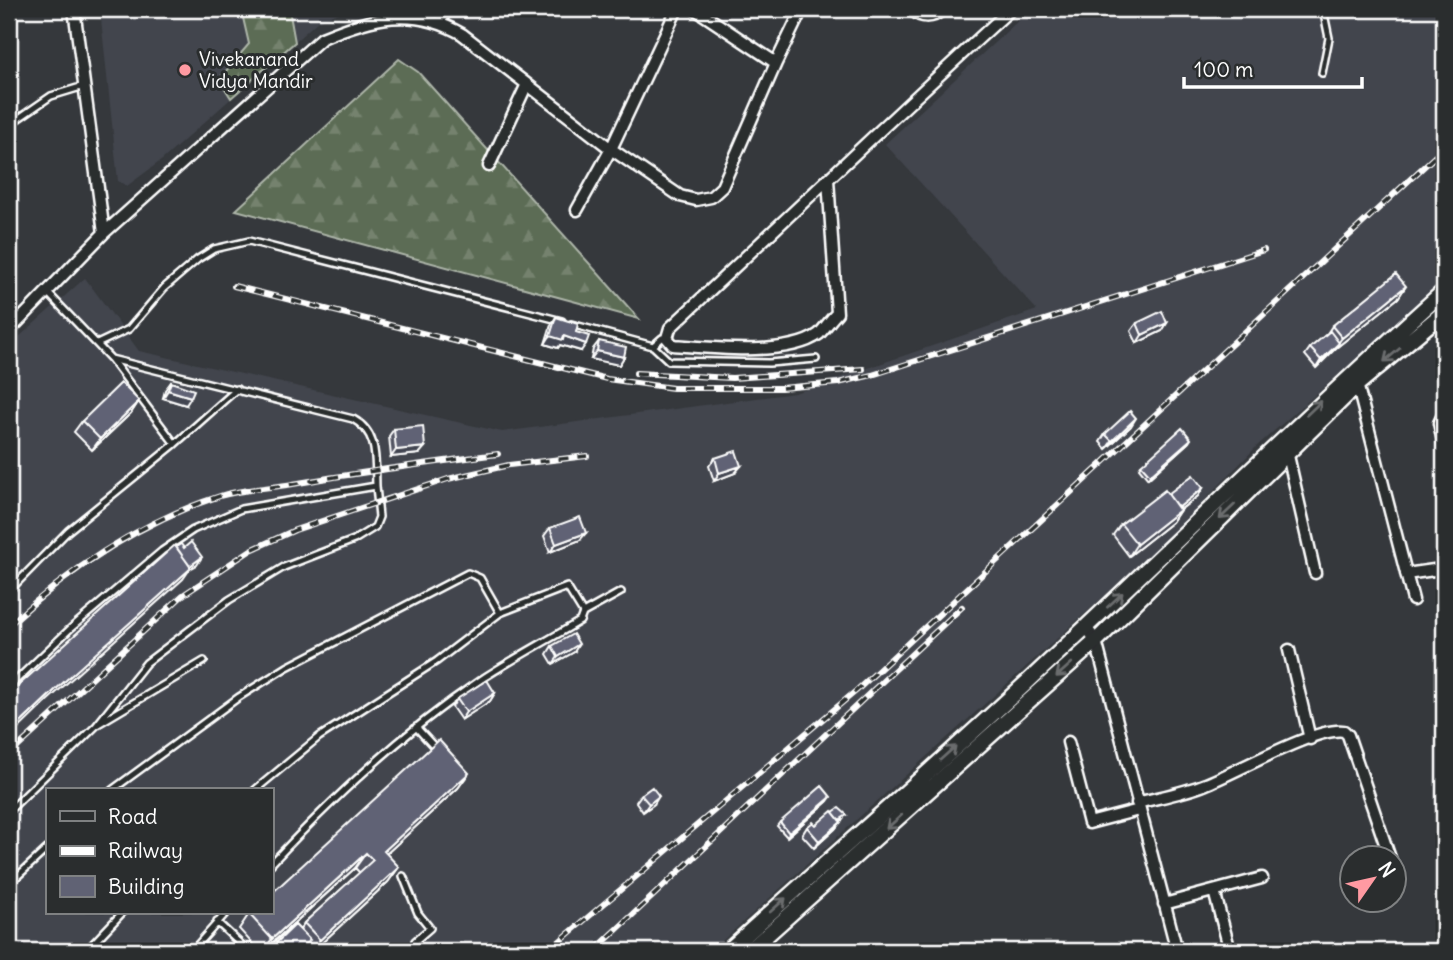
<svg xmlns="http://www.w3.org/2000/svg" width="1453" height="960" font-family="Delius,sans-serif">
<defs>
<pattern id="forest-firs" width="22" height="20" patternUnits="userSpaceOnUse" patternTransform="scale(1.75)"><rect width="22" height="20" fill="#5c6c55"/><path d="M5 1l3.5 6h-7zM16 11l3.5 6h-7z" fill="#74826e"/></pattern>
</defs>
<rect width="100%" height="100%" fill="#35383c"/>
<filter id="ink" filterUnits="userSpaceOnUse"><feTurbulence type="fractalNoise" baseFrequency=".0143" numOctaves="2"/><feDisplacementMap in="SourceGraphic" scale="14" xChannelSelector="R" yChannelSelector="G"/><feConvolveMatrix kernelMatrix="1 2 1 2 8 2 1 2 1" color-interpolation-filters="sRGB"/></filter>
<g filter="url(#ink)">
<path fill="#42454d" fill-rule="evenodd" d="M100 9H348L318 21 162 160 127 186 118 181Z
M1031 9H1444V282L1258 445 1163 543 711 951H9V346L85 278 139 351 502 432 795 393 1037 310 885 144ZM47 790H271V913H47Z"/>
<path fill="url(#forest-firs)" stroke="#aeb6aa" stroke-width="2" d="M241 9H289L295 42 231 98 219 79 249 44Z
M399 59 418 72 639 319 236 210Z"/>
<g fill="none" stroke-linecap="round" stroke-linejoin="round">
<g stroke="#fff" stroke-width="10">
<path id="lane" d="M1322 73 1329 38 1323 9
M9 125 51 96 84 86
M571 324 653 346 662 338H667
M97 344 129 329 164 288 198 259 214 249 249 241 562 321
M653 346 669 361 769 363 816 359
M175 444 237 389
M9 591 68 531 175 444 111 359 47 292
M583 613 621 592
M9 687 71 628 162 551 193 530 241 509 376 486C375 460 379 433 353 419L111 359
M98 724 204 661
M416 727 438 751
M112 790 239 697 287 667 468 573 480 578 500 613 567 587 583 613 580 621C547 641 512 659 479 681 402 733 335 796 271 864
M255 790 319 737 437 661 500 613
M9 811 96 726 146 663 229 600 284 567 354 540 375 527 379 517 376 486
M403 876 418 913 430 928 415 941 423 951
M9 884 47 849
M217 922 248 951
M86 951 122 913
M192 951 226 913"/>
</g>
<g stroke="#fff" stroke-width="15">
<path id="street" d="M74 9 104 233
M911 9C921 19 933 19 943 9
M440 21 447 9
M776 63 802 9
M489 166 527 84
M828 179 837 313C831 319 825 328 819 334 788 357 710 348 673 345L667 338 670 328C783 222 896 114 1011 9
M577 210 611 149 677 9
M9 331 104 233 322 38C372 17 413 6 462 34L611 149 680 196 696 200 711 197 722 187 776 63 695 9
M1356 380 1413 600
M1444 413 1439 423 1444 445
M1287 451 1315 573
M1444 569H1441L1444 585
M1406 574 1441 569
M1086 627 1096 641 1177 951
M1289 650 1310 739
M1068 742 1089 823 1139 810
M1137 803C1160 797 1184 793 1206 784 1235 773 1317 726 1344 731L1348 735 1390 858
M1214 891 1230 951
M1164 904 1262 878"/>
</g>
<g stroke="#fff" stroke-width="19">
<path id="secondary" d="M728 951C826 862 926 776 1023 686 1164 555 1301 419 1444 291
M749 951 1096 641 1358 384 1444 312"/>
</g>
<use href="#lane" stroke="#2a2d2e" stroke-width="5"/>
<use href="#street" stroke="#2a2d2e" stroke-width="10"/>
<use href="#secondary" stroke="#2a2d2e" stroke-width="14"/>
<g stroke="#fff" stroke-width="6">
<path id="rail" d="M234 286 607 379 673 388H781L838 383 872 375 1264 250
M636 373 732 378 863 369
M9 625C71 568 139 522 220 496 243 489 269 488 293 484 361 472 430 463 498 454
M9 755 183 595 251 550 295 530 448 479 509 465 587 456
M548 951 856 691 1444 148
M594 951 962 607"/>
</g>
<use href="#rail" stroke="#2a2d2e" stroke-width="3.5" stroke-dasharray="10" stroke-linecap="butt"/>
</g>
<path fill="#535464" stroke="#fff" stroke-width="2" d="M1406 286 1398 298 1336 348 1316 368 1305 355 1310 348 1326 335 1332 326Z
M556 317 576 332 581 351 560 345 558 348 545 344 551 325Z
M1137 323H1167L1162 331 1137 343 1131 331Z
M599 341 624 357 619 365 591 359 593 349Z
M171 382 186 405 163 398 165 390Z
M139 401 131 413 92 450 74 432 82 421Z
M1131 426 1106 449 1100 442 1105 434Z
M394 429 419 454 391 457 389 436Z
M1189 442 1148 479 1139 468 1141 465Z
M715 458 735 473 714 481 709 466Z
M1203 488 1198 496 1180 510 1172 522 1129 556 1113 535 1121 524 1168 494Z
M550 528 580 540 550 552 544 536Z
M552 646 574 652 553 664 547 654Z
M495 693 490 701 461 720 452 707 457 699Z
M469 773 458 788 386 854 399 867 388 882 313 951H305L304 949 302 951H268L295 925 300 930 304 923 360 873 355 868 264 951H259L239 929 249 914Z
M641 795 654 804 643 812 636 802Z
M828 801 787 837 777 826 780 822Z
M844 819 840 822 835 829 814 848 802 835 807 827Z"/>
<path fill="#434551" stroke="#fff" stroke-width="2" d="M1406 286 1398 298 1336 348 1316 368 1321 360 1336 346 1342 338Z
M1167 323 1162 331 1137 343 1142 335Z
M550 336H564L586 344 581 351 560 345 558 348 545 344Z
M597 351 624 357 619 365 591 359Z
M168 390 191 397 186 405 163 398Z
M139 401 131 413 92 450 100 439Z
M1136 418 1131 426 1106 449 1112 441Z
M1191 439 1189 442 1148 479 1150 475Z
M425 447 419 454 391 457 396 450Z
M741 466 735 473 714 481 719 473Z
M1203 488 1198 496 1169 518 1175 510Z
M1180 510 1172 522 1129 556 1137 544Z
M586 533 580 540 550 552 556 544Z
M202 557 197 565 190 569 183 579 47 701 9 738V734L55 690 190 566Z
M579 644 574 652 553 664 558 657Z
M495 693 490 701 461 720 466 712Z
M469 773 458 788 373 866 384 851Z
M659 796 654 804 643 812 649 804Z
M831 797 828 801 787 837 789 833Z
M841 822 835 829 814 848 819 841Z
M366 853 355 868 263 951 272 939Z
M399 867 388 882 313 951H312L320 940Z"/>
<path fill="#606274" stroke="#fff" stroke-width="2" d="M1396 274 1406 286 1342 338 1332 326Z
M1162 311 1167 323 1142 335 1137 323Z
M556 317 578 324 576 332 589 336 586 344 564 336 563 340 550 336Z
M1330 331 1339 343 1321 360 1310 348Z
M599 341 626 347 624 357 597 351Z
M171 382 194 390 191 397 168 390Z
M121 383 139 401 100 439 82 421Z
M1130 411 1136 418 1112 441 1105 434Z
M423 426 425 447 396 450 394 429Z
M1182 428 1191 439 1150 475 1141 465Z
M736 451 741 466 719 473 715 458Z
M1193 475 1203 488 1178 508 1168 494Z
M1165 490 1180 510 1137 544 1121 524Z
M580 517 586 533 556 544 550 528Z
M191 542 202 557 190 566 176 547 181 544 184 548Z
M175 545 191 568 55 690 9 734V694Z
M573 634 579 644 558 657 552 646Z
M487 680 495 693 466 712 457 699Z
M439 740 469 773 384 851 399 867 320 940 304 923 373 860 366 853 272 939 249 914 250 913H271V894Z
M822 786 831 797 789 833 780 822Z
M652 787 659 796 649 804 641 795Z
M839 808 847 815 839 820 833 812Z
M832 811 841 822 819 841 807 827 813 822 816 825Z
M295 925 310 940 298 951H268Z"/>
<defs><path id="oneway-shaft" d="M-6 0H5M1.5-3L5.5 0L1.5 3" fill="none" stroke-width="1.6" stroke-linecap="round" stroke-linejoin="round" transform="scale(1.75)"/></defs>
<g stroke="#6a6c6d">
<use href="#oneway-shaft" transform="translate(1392 355) rotate(140)"/>
<use href="#oneway-shaft" transform="translate(1314 408) rotate(-44)"/>
<use href="#oneway-shaft" transform="translate(1227 512) rotate(136)"/>
<use href="#oneway-shaft" transform="translate(1115 600) rotate(-43)"/>
<use href="#oneway-shaft" transform="translate(1064 670) rotate(138)"/>
<use href="#oneway-shaft" transform="translate(948 753) rotate(-42)"/>
<use href="#oneway-shaft" transform="translate(894 822) rotate(138)"/>
<use href="#oneway-shaft" transform="translate(778 905) rotate(-42)"/>
</g>
</g>
<circle fill="#ff9aa2" stroke="#2a2d2e" stroke-width="2.5" cx="185" cy="70" r="7"/>
<g text-anchor="middle" stroke-width="6" stroke-linejoin="round" paint-order="stroke">
<g font-size="19" fill="#fff" stroke="#2a2d2e" text-anchor="start">
<text x="199" y="66">Vivekanand<tspan x="199" dy="22">Vidya Mandir</tspan></text>
</g>
</g>
<rect width="1453" height="960" fill="none" stroke="#2a2d2e" stroke-width="35"/>
<rect x="18" y="18" width="1418" height="925" fill="none" stroke="#fff" stroke-width="2.5" filter="url(#ink)"/>
<rect x="46" y="788" width="228" height="126" fill="#2a2d2e" stroke="#7f8182" stroke-width="2"/>
<rect x="60" y="811" width="35" height="10" fill="#2a2d2e" stroke="#7f8182" stroke-width="2"/>
<text x="108" y="824" font-size="21" fill="#ffffff">Road</text>
<rect x="60" y="846" width="35" height="10" fill="#ffffff" stroke="#7f8182" stroke-width="2"/>
<text x="108" y="858" font-size="21" fill="#ffffff">Railway</text>
<rect x="60" y="876" width="35" height="21" fill="#606274" stroke="#7f8182" stroke-width="2"/>
<text x="108" y="894" font-size="21" fill="#ffffff">Building</text>
<g transform="translate(1373 879) rotate(56)"><circle r="33" fill="#2a2d2e" stroke="#7f8182" stroke-width="2"/>
<path d="M0-5L12 26L0 18L-12 26Z" fill="#ff9aa2"/>
<text y="-10" font-size="19" font-weight="bold" text-anchor="middle" fill="#ffffff">N</text>
</g>
<path d="M1184 77v10h178v-10" fill="none" stroke="#ffffff" stroke-width="3.5"/>
<text x="1194" y="77" font-size="21" fill="#ffffff" stroke="#2a2d2e" stroke-width="5" paint-order="stroke">100 m</text>
</svg>
